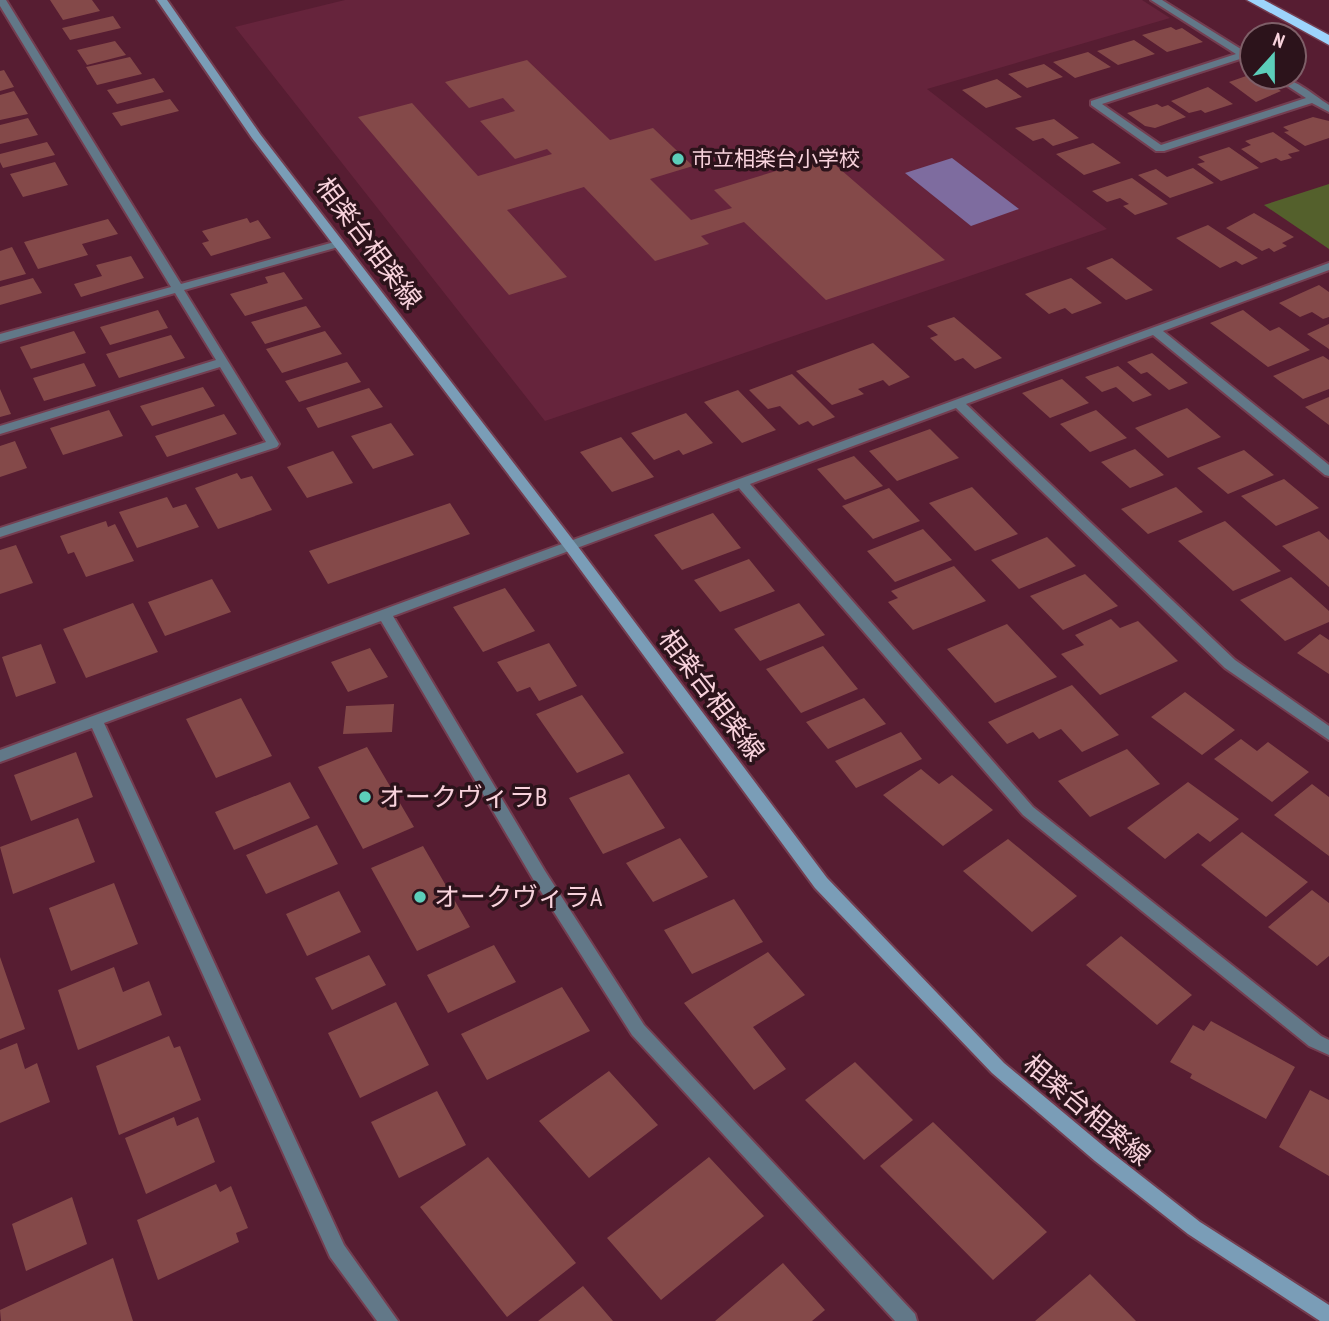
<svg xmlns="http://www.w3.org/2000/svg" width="1329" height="1321" font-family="'PT Sans Narrow','Noto Sans JP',sans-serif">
<rect width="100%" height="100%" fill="#571d32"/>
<path fill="#66243c" d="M345 0H1142L1170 18 927 89 1107 229 545 421 235 27Z"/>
<path fill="#54602c" d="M1329 184V249L1264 205Z"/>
<path fill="#7e6c9f" d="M952 158 1019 209 971 226 905 173Z"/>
<path fill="#844949" d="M50 0H92L100 11 63 20Z
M113 16 121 28 70 40 62 28Z
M1171 27 1176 30 1182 28 1203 42 1167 52 1142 35Z
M1134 40 1155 54 1118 65 1097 51Z
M115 41 126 55 87 65 77 50Z
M1088 52 1111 67 1075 78 1053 62Z
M130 57 142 74 97 85 86 67Z
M527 60 610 140 653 128 693 166 650 179 691 220 732 208 714 190 825 156 945 260 826 300 744 222 701 236 709 244 655 261 584 187 507 210 567 277 509 295 358 117 412 103 478 176 552 154 547 149 515 159 480 121 515 111 503 98 469 108 445 82Z
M1044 64 1063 77 1027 88 1008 74Z
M4 70 14 87 0 91V71Z
M1252 74V77H1258L1281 91 1256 102 1229 82Z
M154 78 164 92 117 104 107 90Z
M997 79 1022 97 986 108 962 90Z
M1208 87 1233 104 1205 113 1201 110 1189 113 1171 101Z
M14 91 28 114 0 120V95Z
M170 99 179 111 121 126 112 113Z
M1157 104 1162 107 1168 105 1186 117 1155 128 1145 126 1127 113Z
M1313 117 1329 121V138L1305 146 1284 132 1289 131 1283 127Z
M28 118 38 135 0 144V125Z
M1054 119 1079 138 1053 146 1043 138 1033 141 1015 128Z
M1273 132 1300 151 1288 154 1292 158 1281 161 1276 158 1261 163 1241 149 1251 145 1245 141Z
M47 142 55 155 3 168 0 162V154Z
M1093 143 1121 163 1084 175 1056 154Z
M1229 147 1259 168 1221 181 1197 164 1205 162 1198 157Z
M55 162 68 185 23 197 10 174Z
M1193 168 1214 183 1170 198 1138 175 1156 169 1167 177Z
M1132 178 1168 204 1135 215 1123 206 1129 204 1120 198 1107 202 1092 191Z
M1254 213 1294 237 1282 243 1287 246 1274 252 1269 248 1262 251 1226 228Z
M247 218 250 223 258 220 271 238 211 256 202 243 209 241 202 231Z
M108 219 118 234 82 244 88 255 38 269 24 242Z
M1208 225 1258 258 1242 265 1236 261 1220 268 1176 238Z
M12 247 26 274 0 281V251Z
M131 256 144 278 81 297 74 284 102 276 96 265Z
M1112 258 1153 290 1126 300 1086 268Z
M284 272 303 299 245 316 230 294 268 283 265 277Z
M33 278 42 293 0 305V287Z
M1071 278 1102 303 1072 314 1065 308 1049 314 1025 294Z
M1319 285 1329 292V317L1323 319 1312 312 1300 317 1279 303Z
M306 306 321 327 265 344 251 322Z
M158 310 168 328 110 345 100 327Z
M1243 310 1270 331 1279 327 1310 350 1268 367 1210 323Z
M954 317 1002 358 975 369 963 358 955 361 930 338 938 335 927 326Z
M1329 324V349L1307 334Z
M74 331 86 353 31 369 20 347Z
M325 331 342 354 282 373 266 349Z
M171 335 185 358 119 378 106 354Z
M873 343 910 377 889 386 883 380 858 389 864 394 832 405 796 371Z
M1152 353 1188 383 1169 390 1147 372 1141 374 1127 362Z
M1323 356 1329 360V389L1303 399 1273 376Z
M347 362 361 382 299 402 285 381Z
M84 363 96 386 44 401 33 378Z
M1118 366 1152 395 1133 402 1116 387 1102 392 1085 377Z
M792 374 835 417 813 426 808 421 799 425 780 406 768 409 749 390Z
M1062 379 1089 403 1050 418 1022 393Z
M203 387 215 406 152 426 140 406Z
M369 388 383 407 318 428 306 408Z
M0 389 11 414 0 417Z
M738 390 776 430 742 443 704 402Z
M1329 397V425L1305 407Z
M1187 408 1221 437 1168 458 1135 428Z
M109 410 123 436 63 455 50 428Z
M1096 410 1127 438 1090 452 1060 424Z
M686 413 713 443 683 455 679 450 654 460 631 433Z
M224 414 237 434 167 457 155 436Z
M391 423 414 455 373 469 351 436Z
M930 429 959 458 897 481 869 451Z
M621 437 654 477 612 492 580 452Z
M15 441 27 468 0 477V446Z
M1135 449 1164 475 1130 488 1101 462Z
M1244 450 1274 475 1228 494 1197 468Z
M333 451 353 483 307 498 287 467Z
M854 456 883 486 845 500 817 469Z
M237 473 241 479 252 476 272 510 218 529 195 488Z
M1284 479 1319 508 1276 526 1241 496Z
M972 487 1018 534 975 551 929 503Z
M1176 487 1203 512 1148 534 1121 509Z
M889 488 920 521 873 539 842 506Z
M167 497 173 508 186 504 199 527 137 548 119 512Z
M450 503 470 534 328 584 309 551Z
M713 513 741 548 682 570 654 535Z
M106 521 108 527 115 524 134 561 86 577 74 552 68 554 60 536Z
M1225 521 1281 571 1233 591 1178 541Z
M923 529 952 560 895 582 867 551Z
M1319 531 1329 540V587L1282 546Z
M1047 537 1076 566 1019 589 991 560Z
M16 545 33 583 0 594V550Z
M749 559 775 591 720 612 694 580Z
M954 566 986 601 913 630 888 602 898 598 891 591Z
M1085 574 1118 606 1063 630 1030 596Z
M1291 577 1329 611V622L1285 641 1240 600Z
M212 579 231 612 165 636 148 602Z
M505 588 535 631 483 652 453 607Z
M133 603 158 652 86 678 63 629Z
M799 603 825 635 760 661 734 629Z
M1111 619 1120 628 1138 621 1178 661 1100 695 1061 654 1084 645 1075 635Z
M1007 624 1057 677 995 703 947 649Z
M1320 634 1329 640V674L1297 653Z
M549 643 577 686 539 701 530 687 517 692 497 662Z
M41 644 56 683 16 697 2 657Z
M823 646 858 689 801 713 766 669Z
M370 648 388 677 348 692 331 662Z
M1072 685 1119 735 1082 752 1061 729 1039 739 1033 732 1007 744 988 722Z
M1185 692 1235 730 1202 755 1151 717Z
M582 695 624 753 577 773 536 714Z
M241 698 272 756 216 778 186 719Z
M864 698 886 724 828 749 806 722Z
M394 704 392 732 343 734 346 706Z
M901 732 922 759 856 788 835 761Z
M1241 739 1257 751 1268 742 1309 772 1272 802 1214 759Z
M367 747 414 827 363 849 318 767Z
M1127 749 1160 784 1090 817 1058 781Z
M76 752 93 797 31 821 14 775Z
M921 769 939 784 952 775 993 810 943 846 883 795Z
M629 774 665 828 603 854 569 798Z
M290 782 310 818 234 850 215 812Z
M1188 782 1239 819 1210 842 1198 833 1165 859 1127 828Z
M1312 784 1329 797V856L1274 815Z
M78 818 95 862 13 894 0 847Z
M317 825 338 864 266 894 246 855Z
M1242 832 1308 882 1266 917 1201 865Z
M680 838 708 877 653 902 626 863Z
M1008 839 1077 896 1032 932 963 871Z
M423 846 470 927 417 951 371 868Z
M114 883 138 944 71 971 49 908Z
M1312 890 1329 903V956L1317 966 1268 927Z
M339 891 361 932 307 956 286 914Z
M734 899 763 942 692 974 664 930Z
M1121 936 1192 995 1157 1025 1086 965Z
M494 945 516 982 448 1013 427 975Z
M768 952 805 995 753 1027 786 1069 754 1090 684 1003Z
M369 955 386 985 332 1010 315 978Z
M0 957 25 1029 0 1039Z
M114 967 123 992 149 981 162 1015 78 1050 58 990Z
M562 987 590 1031 487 1080 461 1034Z
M396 1002 429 1065 360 1098 328 1033Z
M1211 1021 1295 1067 1266 1119 1190 1078 1192 1074 1170 1062 1193 1025 1204 1031Z
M169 1036 174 1048 180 1046 201 1100 119 1135 96 1066Z
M17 1043 25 1069 37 1063 50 1102 0 1123V1050Z
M855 1062 913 1120 864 1160 805 1100Z
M609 1071 658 1125 589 1178 539 1121Z
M1310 1090 1329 1100V1176L1279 1147Z
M437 1091 466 1145 399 1178 371 1122Z
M174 1117 177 1126 198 1117 215 1162 146 1194 125 1138Z
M933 1122 1047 1232 993 1280 880 1166Z
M488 1157 576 1263 507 1317 420 1207Z
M709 1157 764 1216 661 1300 607 1238Z
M216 1184 220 1192 231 1186 248 1228 236 1233 239 1242 158 1280 137 1220Z
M72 1197 87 1244 26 1271 12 1224Z
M113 1258 133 1321H1L0 1310Z
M783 1263 825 1310 812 1321H715Z
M1090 1274 1136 1321H1035Z
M583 1286 613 1321H538Z"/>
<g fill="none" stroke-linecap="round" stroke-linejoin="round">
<g stroke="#743e51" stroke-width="4">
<path id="street" d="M0 0H6L181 284 338 241 343 244 342 246 184 290 279 444 277 447 0 537V528L266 442 220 367 0 434V426L216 360 175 293 0 342V334L171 287 0 6Z
M1151 0H1162L1252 56V63L1243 58 1102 104 1161 145 1306 98 1274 77C1294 77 1312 94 1329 105V112L1312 103 1164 151H1156L1091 105V101L1236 54Z
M1329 263V270L1163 331 1329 465V476L1325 475 1153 335 966 404 1235 660 1329 726V740L1225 668 956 408 750 484 1033 807 1321 1036 1329 1040V1055L1309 1046 1023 815 739 488 393 616 545 871 644 1025 915 1314 917 1321H895L632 1035 533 879 381 621 104 723 344 1245 398 1321H377L330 1257 92 728 0 762V750Z"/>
</g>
<g stroke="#743e51" stroke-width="4">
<path id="secondary" d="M157 0H167L260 134 576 544 827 878 1004 1063 1107 1149 1200 1222 1329 1305V1321H1320L1188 1234 1095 1161 992 1073 815 888 566 550 252 138Z"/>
</g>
<g stroke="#743e51" stroke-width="3">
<path id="highway" d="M1247 0H1264L1329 35V45Z"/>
</g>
<use href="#street" fill="#627888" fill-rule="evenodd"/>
<use href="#secondary" fill="#7a9db7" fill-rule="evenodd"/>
<use href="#highway" fill="#9dd4fc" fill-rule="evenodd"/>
</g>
<g fill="#5cceba" stroke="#2c131b" stroke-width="2.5">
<circle cx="678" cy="159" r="7"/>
<circle cx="365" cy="797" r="7"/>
<circle cx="420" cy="897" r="7"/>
</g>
<g text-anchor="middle" stroke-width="7" stroke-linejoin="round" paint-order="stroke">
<g font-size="21" fill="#f8d2dc" stroke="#2c131b" text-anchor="start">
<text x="692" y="166">市立相楽台小学校</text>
</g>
<g font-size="26" fill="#f8d2dc" stroke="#2c131b">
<text transform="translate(369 243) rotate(53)" y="9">相楽台相楽線</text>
<text transform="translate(712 695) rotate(53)" y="9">相楽台相楽線</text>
<text transform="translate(1087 1110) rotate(40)" y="9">相楽台相楽線</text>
</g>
<g font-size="26" fill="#f8d2dc" stroke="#2c131b" text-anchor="start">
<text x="379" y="806">オークヴィラB</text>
<text x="434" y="906">オークヴィラA</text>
</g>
</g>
<g transform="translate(1273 56) rotate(21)"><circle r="33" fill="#2c131b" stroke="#7e5f68" stroke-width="2"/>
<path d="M0-5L12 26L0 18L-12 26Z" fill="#5cceba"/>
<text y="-10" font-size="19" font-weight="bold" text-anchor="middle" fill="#f8d2dc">N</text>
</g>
</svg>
